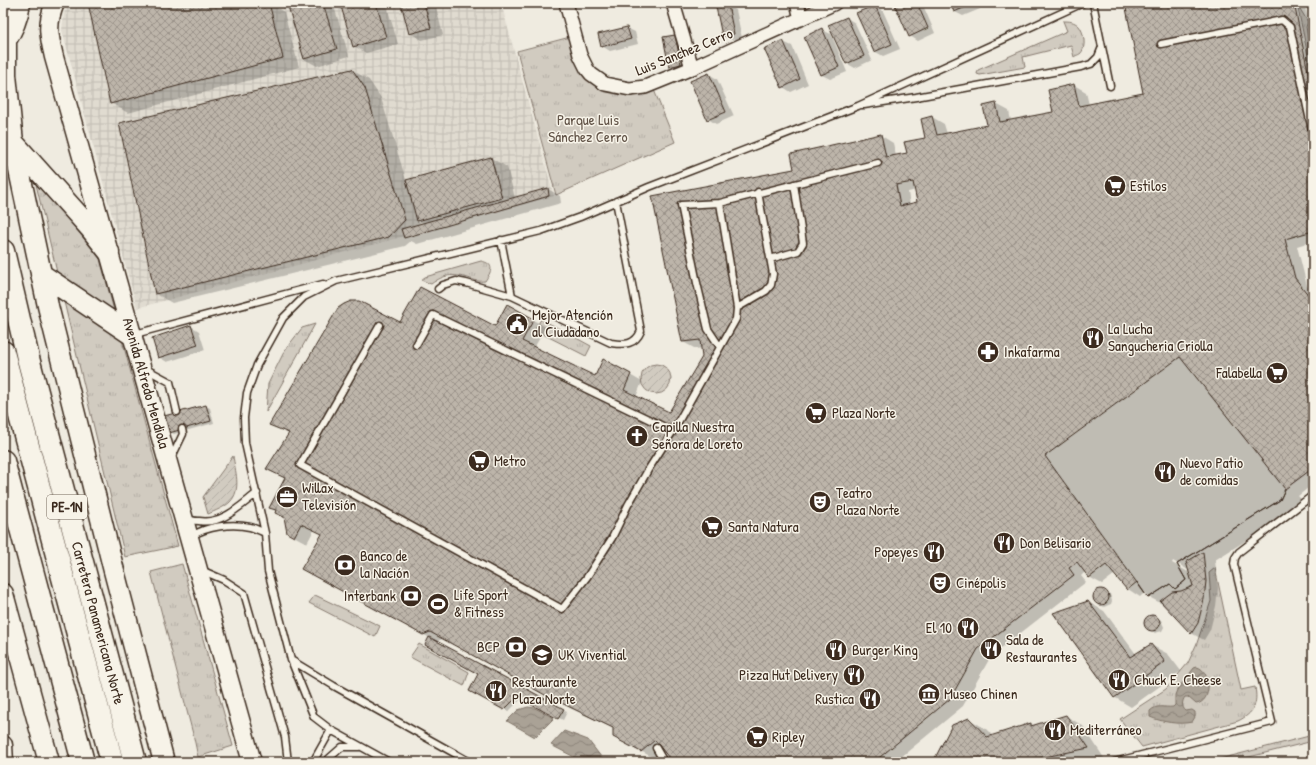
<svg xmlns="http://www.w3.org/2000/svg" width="1316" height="765" font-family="'Patrick Hand',sans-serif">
<defs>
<pattern id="industrial-grid" width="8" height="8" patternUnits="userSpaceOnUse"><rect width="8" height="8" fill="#e0dbd0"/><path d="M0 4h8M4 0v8" fill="none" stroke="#c1bcb2"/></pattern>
<pattern id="grass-tufts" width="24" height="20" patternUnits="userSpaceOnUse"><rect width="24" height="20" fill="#d1cbc0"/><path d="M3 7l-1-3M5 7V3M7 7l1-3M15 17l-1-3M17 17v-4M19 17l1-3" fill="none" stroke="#b4aea5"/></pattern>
<pattern id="garden-furrows" width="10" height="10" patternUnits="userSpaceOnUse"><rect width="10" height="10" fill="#d1cbc0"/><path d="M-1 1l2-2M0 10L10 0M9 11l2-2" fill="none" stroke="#b4aea5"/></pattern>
<pattern id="water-waves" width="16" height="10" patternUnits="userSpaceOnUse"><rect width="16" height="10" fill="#aaa296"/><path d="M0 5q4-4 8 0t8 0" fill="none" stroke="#8c847a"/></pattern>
<pattern id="building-cross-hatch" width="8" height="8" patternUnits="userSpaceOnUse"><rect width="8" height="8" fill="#bdb5aa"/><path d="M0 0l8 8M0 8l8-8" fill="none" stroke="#9b938a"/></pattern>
</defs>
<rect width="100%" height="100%" fill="#efebe0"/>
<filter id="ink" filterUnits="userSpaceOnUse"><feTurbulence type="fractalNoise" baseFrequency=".025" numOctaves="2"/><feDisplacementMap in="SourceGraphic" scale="8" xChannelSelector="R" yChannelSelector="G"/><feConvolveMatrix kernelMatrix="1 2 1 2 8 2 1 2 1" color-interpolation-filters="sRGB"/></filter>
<g filter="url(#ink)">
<path fill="url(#industrial-grid)" d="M68 3H501L554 196 137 308 62 30 64 13Z"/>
<path fill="url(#grass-tufts)" stroke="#867a6f" d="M1297 4 1308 22 1306 27 1313 62V80Z
M1063 21C1069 21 1074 21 1079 26 1084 32 1087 48 1080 54 1080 54 1075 56 1074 57L1071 45 1023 57 1025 67 980 75 977 74 978 70 1067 31Z
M574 36 598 80 652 85 675 142 556 195 517 51Z
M34 176 100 259 178 546 125 557Z
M481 261C496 264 491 272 485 281 479 282 474 280 468 278 452 274 445 274 431 284L421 280 425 277Z
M541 319 591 346 586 356 535 330Z
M315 324 266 412 268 384 285 350 302 328Z
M182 564 233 746 198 757 194 738 151 572Z
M1215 568 1241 690 1255 687C1258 704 1254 713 1238 721L1142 747 1120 719 1166 689 1188 663 1197 643 1211 601 1209 573Z
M315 595 380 626 375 637 309 603Z
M419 644 469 672 464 686 410 657Z
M1313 735V741L1229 762H1208Z"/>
<path fill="url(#garden-furrows)" stroke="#867a6f" d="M641 379a15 15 0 1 1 30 0a15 15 0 1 1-30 0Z
M233 456C235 470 242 490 230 502 225 507 215 511 208 514L203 497Z"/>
<path fill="url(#water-waves)" stroke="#7e7266" d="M1197 667C1211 670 1213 702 1196 704L1188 697H1185C1182 701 1181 707 1186 711L1192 710 1195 712V717L1192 722C1179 725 1162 722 1150 717V711C1157 704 1164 708 1173 707L1175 705V695L1177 690 1194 668Z
M528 707 535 708 554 718 535 737 507 721 518 710Z
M564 731 588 740 605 762H584L551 745Z"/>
<path fill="#0003" fill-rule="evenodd" d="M89 3H269L284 12 299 67 128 113 111 103Z
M288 3H333L349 56 317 66 304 59Z
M341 3H386L398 44 366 53 354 46Z
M402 3H435L443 35 422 40 410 33Z
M468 3H495L477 8Z
M525 3H540L529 6Z
M895 3H922L935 33 918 41 910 36Z
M951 3H978L980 9 963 16 955 12Z
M989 3H1003L995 6Z
M1126 3H1300L1305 6 1313 45V241L1297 246 1307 286 1313 294V484L1298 496 1301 499 1296 509 1215 560 1218 589 1216 606 1210 630 1204 640 1191 633 1166 606 1149 597 1145 592 1140 597 1128 589 1115 574 1102 584 1089 577 1085 572 1081 576 1086 582 991 656 963 706 895 762H673L664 750 654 758 627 744 614 729 558 702 444 638 436 642 567 712 563 720 522 698 509 711 471 690 480 674 430 638 314 576 323 534 314 530 307 543 301 540 288 533 285 518 270 507 286 479 267 469 289 434 271 425 401 323 496 327 533 320 546 327 534 348 596 377 630 375 642 382 636 397 669 413 703 357 702 348 696 349 683 342 795 170 880 135 893 143 896 156 908 154 926 138 932 117 944 124 947 134 989 126 996 104 1009 111 1011 121 1054 112 1074 85 1086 92 1089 105 1144 94ZM916 190 919 203 910 205 908 192ZM1173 561 1190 571V573L1172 563Z
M728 6 736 10 742 38 731 40 722 36Z
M875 6 883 11 900 49 883 56 874 51Z
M847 18 855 23 872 60 855 68 846 63Z
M627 28 635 32 638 44 610 51 602 46Z
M822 30 831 34 847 72 830 79 822 75Z
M675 36 684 41 689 68 678 71 669 66 664 38Z
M783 42 792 46 808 84 791 92 783 87Z
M352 70 369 80 381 98 406 180 491 158 507 167 515 198 548 189 560 196 561 203 417 244 411 241 405 246 172 303 156 294ZM419 221 424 224 420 225Z
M709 74 717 79 734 116 716 124 708 119Z
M191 326 199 331 205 350 167 362 159 357Z
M206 406 210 408 214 423 174 434 170 432Z
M1101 590 1110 594 1112 601 1111 604 1104 607 1096 602 1094 597 1095 593Z
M1088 602 1104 611 1136 654 1151 645 1168 654 1181 671 1131 707 1114 697Z
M1152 616 1161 620 1164 627 1162 631 1155 633 1145 626V621L1148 618Z
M1066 716 1083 726 1104 758 1082 762H934L969 719 986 729 993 736 1031 724 1035 726Z"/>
<path fill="url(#building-cross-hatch)" stroke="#3b2a1e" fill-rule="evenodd" d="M88 3H269L283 58 110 104Z
M287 3H323L337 49 304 59Z
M340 3H376L386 37 353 47Z
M401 3H424L431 28 409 34Z
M894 3H917L928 28 909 37Z
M950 3H972L973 4 954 12Z
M1125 3H1274V4L1277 3H1294L1313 96V198L1311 199 1313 204V231L1285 239 1295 278 1313 301V468L1285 489 1280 500 1177 564 1186 580 1175 589 1170 584 1148 598 1137 582 1127 590 1106 565 1089 578 1077 562 1069 568 1074 575 978 649 950 699 874 762H672L655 740 641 752 613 737V728L545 695 430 632 423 635 301 569 322 534 301 524 294 537 287 533 284 517 275 513 276 510 269 508 285 478 266 469 289 433 269 425 338 308 344 304 351 301H359L400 322 420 287 495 326 507 304 534 319 522 341 595 376 603 359 631 374 624 390 669 412 702 357 700 340 682 342 652 196 794 169 791 154 881 134 886 157 907 153 904 142 925 138 921 119 932 116 937 135 987 125 983 106 996 103 1000 122 1053 112 1048 90 1074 84 1079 106 1143 93ZM913 182 917 202 900 206 896 185Z
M728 5 734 34 722 36 716 7Z
M875 5 892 44 874 52 856 13Z
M847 17 864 56 846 64 828 25Z
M627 27 631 39 601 47 598 34Z
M822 28 839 67 821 75 804 37Z
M675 35 681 64 669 67 663 37Z
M783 40 800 79 782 88 764 49Z
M352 69 365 88 405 220 389 237 155 294 119 123Z
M709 73 726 112 707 120 690 81Z
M491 157 502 198 417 221 406 180Z
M548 188 549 196 404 238 401 229Z
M191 325 198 345 158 358 152 338Z
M1180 357 1285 489 1280 500 1177 564 1186 580 1175 589 1170 584 1148 598 1045 456Z
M206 405 211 421 169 433 164 416Z
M1203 552 1206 581 1204 599 1198 623 1191 634 1160 601 1172 592 1181 591 1193 586 1186 562Z
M1093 597a8 8 0 1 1 16 0a8 8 0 1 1-16 0Z
M1088 601 1130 657 1151 644 1165 662 1114 698 1053 613Z
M1144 623a8 8 0 1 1 16 0a8 8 0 1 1-16 0Z
M429 637 564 709 558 719 517 697 504 710 469 691 478 674 425 645Z
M1066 715 1089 748 1020 762H933L952 725 969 718 987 737 1031 723V726Z"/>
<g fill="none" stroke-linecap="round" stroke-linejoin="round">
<g stroke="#3b2a1e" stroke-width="9">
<path id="lane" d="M1311 3 1313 7
M1161 44 1282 20 1290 27 1313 135
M1102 47 1110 86
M864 105 916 97 1081 67 1091 64 1098 57 1102 47 1093 3
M501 240 512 296
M770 259 798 251 803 243 794 184
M438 289 443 285 456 281 466 283 512 296 611 343C625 345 635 345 641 331L616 201
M737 308 766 291 771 285 773 274 758 192
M380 325 300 465 562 609 587 577 612 538 628 505 648 470 673 431 433 315 416 345
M135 334 323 284
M720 347 708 329 697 283 681 205 720 203 878 163
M146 369 170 382 177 412
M673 431 736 319 737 308 720 203
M171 459 183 434 182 429
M188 518C191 521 195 521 199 521 222 525 240 506 257 493
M192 536C207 526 232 523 250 527 255 528 260 531 265 533
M201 570 224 580 244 593 285 737 288 762
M291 660 334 686 470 762
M656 748 664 762
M313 762 331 730
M325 762 342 747H359
M389 762 331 730 314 717 291 660 268 571 265 533 245 443 244 418 247 393 257 365 283 318 304 297 336 281 541 231 580 217 649 187 858 106 1083 3
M1114 762 1272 722 1234 564 1235 558 1239 552 1313 495"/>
</g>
<g stroke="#3b2a1e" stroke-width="16">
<path id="street" d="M566 3 580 55 587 69 591 74 605 84 630 89 645 87 692 68 835 3
M673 3 692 68
M797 3 801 19"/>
</g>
<g stroke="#3b2a1e" stroke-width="21">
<path id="secondary" d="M55 3C46 24 49 36 54 57L252 762
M3 745 4 762"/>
</g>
<g stroke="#3b2a1e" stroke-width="23">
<path id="primary" d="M6 40V75L13 142 48 306 113 567 164 762
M3 45C12 32 18 18 20 3
M13 142 90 228 109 252
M41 274 132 335
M3 594 49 762"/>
</g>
<g stroke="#3b2a1e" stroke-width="25">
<path id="highway" d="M3 251 28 358 135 762
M3 352 112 762
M3 461 83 762"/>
</g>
<use href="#lane" stroke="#f7f3e8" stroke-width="6"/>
<use href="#street" stroke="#f7f3e8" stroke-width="13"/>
<use href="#secondary" stroke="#f7f3e8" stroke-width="18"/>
<use href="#primary" stroke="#f7f3e8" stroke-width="20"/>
<use href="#highway" stroke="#f7f3e8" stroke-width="22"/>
</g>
</g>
<defs>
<g id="supermarket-disc" transform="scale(1.15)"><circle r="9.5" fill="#3b2a1e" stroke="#f7f3e8"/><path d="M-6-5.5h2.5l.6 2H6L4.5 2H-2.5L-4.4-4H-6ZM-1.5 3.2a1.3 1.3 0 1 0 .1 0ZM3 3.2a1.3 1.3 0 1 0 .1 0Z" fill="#fff"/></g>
<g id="civic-disc" transform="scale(1.15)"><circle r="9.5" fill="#3b2a1e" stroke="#f7f3e8"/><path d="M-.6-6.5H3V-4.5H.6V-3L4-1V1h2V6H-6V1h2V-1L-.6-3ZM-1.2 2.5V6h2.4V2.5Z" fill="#fff"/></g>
<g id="restaurant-disc" transform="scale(1.15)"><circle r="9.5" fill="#3b2a1e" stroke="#f7f3e8"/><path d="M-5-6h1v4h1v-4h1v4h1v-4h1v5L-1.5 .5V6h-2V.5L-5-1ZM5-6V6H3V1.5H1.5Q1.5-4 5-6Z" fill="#fff"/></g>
<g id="pharmacy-disc" transform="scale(1.15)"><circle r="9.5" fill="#3b2a1e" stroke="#f7f3e8"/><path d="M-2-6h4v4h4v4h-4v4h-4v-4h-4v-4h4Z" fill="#fff"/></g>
<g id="church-disc" transform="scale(1.15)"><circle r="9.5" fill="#3b2a1e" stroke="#f7f3e8"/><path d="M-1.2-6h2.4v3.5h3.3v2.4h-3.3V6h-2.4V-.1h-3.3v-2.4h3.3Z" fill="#fff"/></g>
<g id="office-disc" transform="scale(1.15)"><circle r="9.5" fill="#3b2a1e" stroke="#f7f3e8"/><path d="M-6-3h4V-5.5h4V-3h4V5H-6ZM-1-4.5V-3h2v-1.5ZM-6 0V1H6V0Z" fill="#fff"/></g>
<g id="theatre-disc" transform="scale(1.15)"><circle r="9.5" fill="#3b2a1e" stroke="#f7f3e8"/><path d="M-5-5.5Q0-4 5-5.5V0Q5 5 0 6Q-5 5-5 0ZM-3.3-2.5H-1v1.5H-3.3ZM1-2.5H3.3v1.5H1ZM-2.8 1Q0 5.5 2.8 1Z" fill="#fff"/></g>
<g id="bank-disc" transform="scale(1.15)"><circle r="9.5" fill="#3b2a1e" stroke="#f7f3e8"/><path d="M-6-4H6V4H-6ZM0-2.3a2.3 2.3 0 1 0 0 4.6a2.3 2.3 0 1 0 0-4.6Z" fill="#fff"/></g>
<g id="stadium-disc" transform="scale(1.15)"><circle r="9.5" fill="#3b2a1e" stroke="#f7f3e8"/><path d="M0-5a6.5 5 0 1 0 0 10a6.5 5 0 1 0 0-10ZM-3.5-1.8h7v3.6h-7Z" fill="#fff"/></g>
<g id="university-disc" transform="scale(1.15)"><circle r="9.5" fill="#3b2a1e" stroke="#f7f3e8"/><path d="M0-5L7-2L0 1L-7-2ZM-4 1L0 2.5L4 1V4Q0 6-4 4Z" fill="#fff"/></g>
<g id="museum-disc" transform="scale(1.15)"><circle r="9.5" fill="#3b2a1e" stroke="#f7f3e8"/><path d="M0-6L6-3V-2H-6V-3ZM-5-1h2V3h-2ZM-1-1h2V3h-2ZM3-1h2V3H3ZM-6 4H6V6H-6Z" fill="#fff"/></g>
</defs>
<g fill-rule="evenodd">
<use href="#supermarket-disc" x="1115" y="186"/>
<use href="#civic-disc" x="517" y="324"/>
<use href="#restaurant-disc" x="1093" y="338"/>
<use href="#pharmacy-disc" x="988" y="352"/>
<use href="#supermarket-disc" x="1277" y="373"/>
<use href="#supermarket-disc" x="816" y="413"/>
<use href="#church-disc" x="637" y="436"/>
<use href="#supermarket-disc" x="479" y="461"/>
<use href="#restaurant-disc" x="1165" y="472"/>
<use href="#office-disc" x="287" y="497"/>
<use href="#theatre-disc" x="820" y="502"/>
<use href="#supermarket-disc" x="712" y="527"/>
<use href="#restaurant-disc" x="1004" y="543"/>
<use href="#restaurant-disc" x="934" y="552"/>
<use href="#bank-disc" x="345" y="565"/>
<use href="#theatre-disc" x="940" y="583"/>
<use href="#bank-disc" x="411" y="596"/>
<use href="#stadium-disc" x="438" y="604"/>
<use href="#restaurant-disc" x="968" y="628"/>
<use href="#bank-disc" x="516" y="647"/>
<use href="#restaurant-disc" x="991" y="649"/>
<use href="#restaurant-disc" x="836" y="650"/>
<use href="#university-disc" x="542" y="655"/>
<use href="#restaurant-disc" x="854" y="675"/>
<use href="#restaurant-disc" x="1119" y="680"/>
<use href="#restaurant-disc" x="496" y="691"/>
<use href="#museum-disc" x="929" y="694"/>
<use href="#restaurant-disc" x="870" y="699"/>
<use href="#restaurant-disc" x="1055" y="730"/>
<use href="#supermarket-disc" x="757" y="737"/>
</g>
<g text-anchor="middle" stroke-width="3" stroke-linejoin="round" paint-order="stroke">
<rect fill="#f7f3e8" stroke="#73665b" stroke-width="1" x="47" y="495" width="40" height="24" rx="3"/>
<g font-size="14" font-weight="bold" fill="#3b2a1e">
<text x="67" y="512">PE-1N</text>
</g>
<g font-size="15" fill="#3b2a1e" stroke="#f7f3e8">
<text transform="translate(684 52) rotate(-22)" y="5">Luis Sanchez Cerro</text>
<text transform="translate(146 383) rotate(74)" y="5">Avenida Alfredo Mendiola</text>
<text transform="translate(98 623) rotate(75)" y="5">Carretera Panamericana Norte</text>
</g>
<g font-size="15" fill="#605246" stroke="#f7f3e8">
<text x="588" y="125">Parque Luis<tspan x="588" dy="17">Sánchez Cerro</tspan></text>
</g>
<g font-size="15" fill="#3b2a1e" stroke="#f7f3e8" text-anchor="start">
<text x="1130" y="191">Estilos</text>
<text x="532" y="320">Mejor Atención<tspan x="532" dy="17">al Ciudadano</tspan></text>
<text x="1108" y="334">La Lucha<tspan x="1108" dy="17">Sangucheria Criolla</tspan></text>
<text x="1004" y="357">Inkafarma</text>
<text x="1262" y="378" text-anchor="end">Falabella</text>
<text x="832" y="418">Plaza Norte</text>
<text x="652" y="432">Capilla Nuestra<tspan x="652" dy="17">Señora de Loreto</tspan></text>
<text x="494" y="466">Metro</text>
<text x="1180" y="468">Nuevo Patio<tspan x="1180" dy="17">de comidas</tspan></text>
<text x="302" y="493">Willax<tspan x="302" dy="17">Televisión</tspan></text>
<text x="836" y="498">Teatro<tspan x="836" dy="17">Plaza Norte</tspan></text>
<text x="728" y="532">Santa Natura</text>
<text x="1020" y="548">Don Belisario</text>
<text x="918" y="557" text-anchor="end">Popeyes</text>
<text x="360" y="561">Banco de<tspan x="360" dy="17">la Nación</tspan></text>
<text x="956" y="588">Cinépolis</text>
<text x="454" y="600">Life Sport<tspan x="454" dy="17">&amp; Fitness</tspan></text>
<text x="396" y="601" text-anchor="end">Interbank</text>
<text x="952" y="633" text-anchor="end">El 10</text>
<text x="1006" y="645">Sala de<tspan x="1006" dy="17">Restaurantes</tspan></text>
<text x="500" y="652" text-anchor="end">BCP</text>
<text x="852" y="655">Burger King</text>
<text x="558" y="660">UK Vivential</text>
<text x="838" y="680" text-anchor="end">Pizza Hut Delivery</text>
<text x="1134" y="685">Chuck E. Cheese</text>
<text x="512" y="687">Restaurante<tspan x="512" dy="17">Plaza Norte</tspan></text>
<text x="944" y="699">Museo Chinen</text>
<text x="854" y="704" text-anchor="end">Rustica</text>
<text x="1070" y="735">Mediterráneo</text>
<text x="772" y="742">Ripley</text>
</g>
</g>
<rect width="1316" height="765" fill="none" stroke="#f7f3e8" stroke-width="16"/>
<rect x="8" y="8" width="1300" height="749" fill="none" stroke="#3b2a1e" stroke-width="1.5" filter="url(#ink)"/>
</svg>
